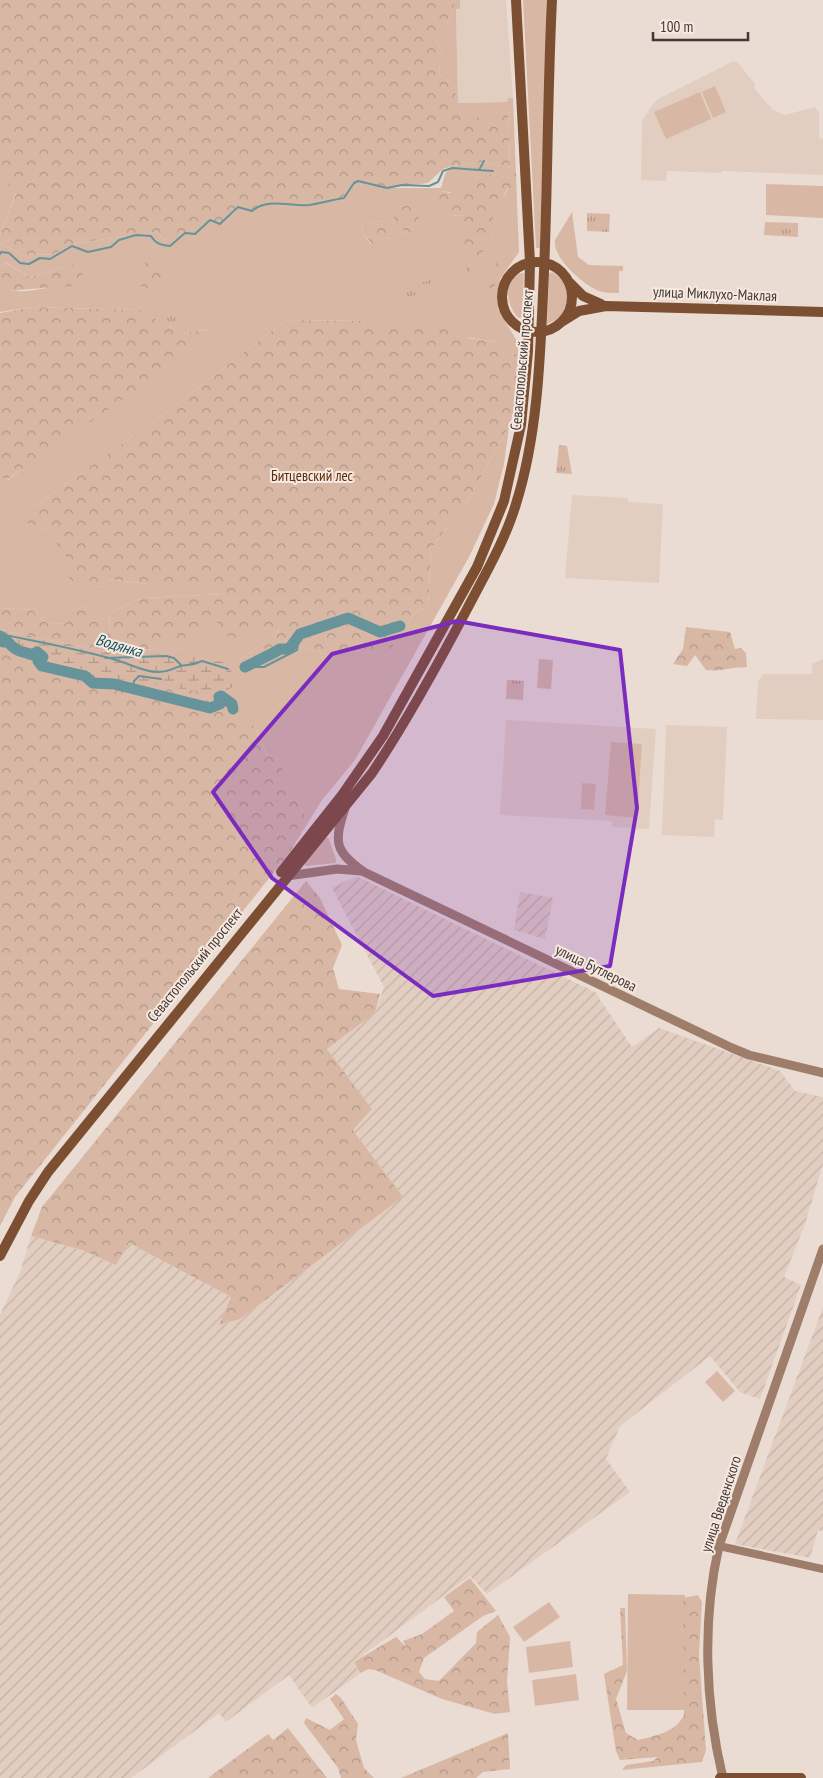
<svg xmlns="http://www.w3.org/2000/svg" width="823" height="1778" font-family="'PT Sans Narrow',sans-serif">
<defs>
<pattern id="industrial-furrows" width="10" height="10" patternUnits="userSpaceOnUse" patternTransform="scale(1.25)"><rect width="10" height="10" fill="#e2cec1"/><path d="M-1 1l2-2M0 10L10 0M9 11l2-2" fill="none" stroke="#c3b2a6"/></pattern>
<pattern id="forest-crowns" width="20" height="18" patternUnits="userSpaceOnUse" patternTransform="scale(1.25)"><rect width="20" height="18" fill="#d8b8a5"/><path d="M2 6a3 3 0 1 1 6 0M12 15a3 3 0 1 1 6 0" fill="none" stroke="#b19787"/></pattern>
<pattern id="wetland-marsh" width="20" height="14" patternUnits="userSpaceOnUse" patternTransform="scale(1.25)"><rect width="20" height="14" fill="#d8b8a5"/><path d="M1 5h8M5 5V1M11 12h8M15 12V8" fill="none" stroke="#b19787"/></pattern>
<pattern id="park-tufts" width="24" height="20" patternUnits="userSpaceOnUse" patternTransform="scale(1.25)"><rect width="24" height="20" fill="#d8b8a5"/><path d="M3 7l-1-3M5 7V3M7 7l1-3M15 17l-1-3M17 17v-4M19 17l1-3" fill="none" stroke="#b19787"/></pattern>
</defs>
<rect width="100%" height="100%" fill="#eadcd3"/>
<path fill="#e2cec1" d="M460 0H506L513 98H508V102L458 103 456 9H460Z
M734 61 738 63 755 84 754 88 773 110 785 115 815 107 819 112V138L823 139V175L722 171 721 173 667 171 666 181 641 180 642 120 656 100Z
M572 495 628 498V502L663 504 659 583 565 578Z
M823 659V720L756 719 758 682 763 674H812V664Z
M506 720 656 729 649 829 612 827V821L500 815Z
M666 725 727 727 723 820 715 819 714 837 662 835Z"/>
<path fill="url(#industrial-furrows)" d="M356 876 595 992 632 1047 659 1028 780 1071 795 1091 823 1097V1164L805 1224 784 1277 801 1285 760 1399 740 1392 710 1356 620 1426 606 1459 630 1492 487 1594 470 1576 354 1662 361 1673 312 1708 289 1675 226 1722 219 1713 131 1778H0V1315L20 1272 31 1236 82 1250 116 1265 129 1243 231 1297 220 1325 240 1319 403 1197 353 1130 372 1109 327 1049 375 1013 384 987 332 888Z
M520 892 553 898 545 939 514 930Z
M823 1307V1531L818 1530 810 1558 735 1544Z"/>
<path fill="#d8b8a5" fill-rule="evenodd" d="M456 0H460V9H456L458 103 507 102 508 98H513L519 252 500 279 497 299 498 309 518 343V355L497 342 359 321 292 320 282 323 168 411 22 515C37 524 53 535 63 549 69 559 73 574 80 585L103 587 106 579 148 584H223L224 594 142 598 110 613 109 634 101 636 93 620 94 610 83 607 70 612 69 622C55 625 40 624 33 610L0 608V477L8 480 209 329 185 333 165 325 140 310 32 307 0 312V293C9 288 18 292 27 291 49 289 74 282 88 265H73L30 277 6 263 0 267V243L24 255 54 254 77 243 156 232 166 240 201 229 206 222 233 214 238 207 275 203 308 205 347 194 354 183 358 181 387 188H441L445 174 452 166 484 162 510 168 508 109 496 126 456 107 455 87 440 75 439 65 443 53 436 41 445 29ZM476 173 512 178 515 174 505 195 490 206 488 227 492 235 488 241 465 216 450 215 436 190C458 194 462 194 477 179ZM408 205 420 214 408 235 403 230 395 239 383 238 371 244 362 233 363 223 395 220 400 207Z
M523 0H548L540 248H536Z
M715 86 726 112 713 118 702 92Z
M700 92 711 119 666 139 654 112Z
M0 174 16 193 0 235Z
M766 184 823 186V218L766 215Z
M572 212 578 257 589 265 623 266V271H619V293C612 293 605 293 599 291 583 285 552 257 555 240Z
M552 272 564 281 569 299 560 318 547 324 549 274Z
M524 273 522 317 519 318C506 308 501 274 524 273Z
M509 427 504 464 494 504 469 557 355 760 322 800 290 852 308 821 293 793 277 779 257 731 249 721 230 713 232 708 247 700 109 680 110 652 153 649 214 618 281 631 241 659 248 665 291 643 331 656 354 651 387 655 414 614 428 606 431 548 467 502Z
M539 659 553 660 551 689 537 688Z
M611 742 642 744 637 818 605 815Z
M582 783 596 784 594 810 581 809Z
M325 836 329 839 336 859V863L306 866 304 864Z
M717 1371 735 1391 723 1402 705 1382Z
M628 1594 685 1595V1710H627Z
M549 1602 560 1617 524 1642 513 1627Z
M570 1641 573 1667 529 1673 526 1647Z
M576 1674 579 1700 535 1706 532 1680Z"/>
<path fill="url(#forest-crowns)" d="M0 0H456L445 29 436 41 443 53 439 65 440 75 455 87 457 107 496 126 508 108 510 168 484 162 452 166 443 169 428 183 387 188 358 181 353 183 344 198C332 200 321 204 309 205 290 207 268 197 252 211L238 207 220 224 210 220 195 234C184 233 177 238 166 240L156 232 77 243 54 254 24 255 0 243V235L16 194 0 174Z
M475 172 512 178 516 172V186L508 188 499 204 491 206 493 218 489 227 492 234 483 252 475 257 465 255 463 245 465 239 462 236 460 223 465 216 450 215 441 202 431 204 426 199 436 190 450 193 457 188 463 191 464 184 477 178Z
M408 205 420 214 414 229 408 235 403 230 395 239 383 238 382 244H372L362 233 363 223 394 220V214L400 207Z
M500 262V268L493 292 485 284 494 264Z
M5 263 30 277 73 265H88L89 268 83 271 81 279 75 278 73 286C61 287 6 290 0 293V267Z
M146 263H153L165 277V282L155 289 141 288V281L149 273 139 267Z
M32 307 141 310 165 325 185 333 210 329 197 348 7 480 0 477V313Z
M292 320 359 321 458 327 468 338 497 342 518 355 515 407 509 427 467 502 431 548 428 606 414 614 387 655 354 651 331 656 291 643 248 666 241 659 281 631 249 625 233 644 214 618 213 631 153 649 110 652 0 630V608L33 610C40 624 55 625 68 622L69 612 83 607 94 609V620L100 626 101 636 109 633 110 613 142 598 224 594 222 584H148L107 579 103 587 80 586 69 579C74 557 55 542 41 527L36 530 26 521 22 515 168 411 282 323Z
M686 627 730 632 735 649 741 648 746 653 747 667C732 667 720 672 706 670L695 655 687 666 673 664 683 649Z
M0 645 82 670 92 680 231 691 248 700 246 708 239 706 232 708 231 713 249 720 257 731 267 756 276 759 283 770 277 779 293 793 308 821 290 852 15 1197 0 1226Z
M306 881 320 898 342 945 333 968 339 989 380 994 375 1013 327 1049 372 1109 353 1130 403 1197 240 1319 219 1325 231 1297 129 1243 116 1265 82 1250 31 1236 42 1207Z
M470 1578 496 1611 483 1616 424 1658 419 1672 425 1679 439 1681 476 1643 477 1632 498 1615 510 1637 507 1682 510 1712 495 1714 442 1699 375 1670 368 1669 361 1673 354 1662 396 1637 406 1647 403 1641 422 1634 454 1611 444 1597Z
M698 1595 702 1602 699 1655 706 1750 702 1762 622 1770 626 1765 653 1761 658 1757 620 1760 616 1751 604 1674 623 1665 620 1608H625L627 1671 616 1699 626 1733 638 1740C655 1736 676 1732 684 1715L683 1598Z
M336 1694 341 1698 358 1724 356 1740 364 1768 374 1778H341L338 1768 304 1723 306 1718 330 1730 344 1719 330 1699Z
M288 1728 327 1778H208L268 1734 273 1740Z
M508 1733 510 1769 483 1772 476 1778H401Z"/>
<path fill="url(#wetland-marsh)" d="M0 630 110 652V655C148 654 192 650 228 664L233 675 235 686 218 694 121 680H92L82 670 0 645Z"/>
<path fill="url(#park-tufts)" d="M587 213 610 214 609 232 587 231Z
M765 222 798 223V237L764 235Z
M464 265H469L471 272C448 284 421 288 401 304L395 301C412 282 439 276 463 274Z
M156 312 179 313 178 328 156 317Z
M559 445 567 446 572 474 556 473Z
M507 680 524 681 523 700 506 699Z"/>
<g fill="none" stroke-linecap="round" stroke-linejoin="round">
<path stroke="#67939a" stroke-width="2" d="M479 170 484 161
M0 254 1 252 9 253 20 263 29 264 40 258 50 259 72 246 88 252 111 247 119 240 136 235 151 236C156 244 161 245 170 246L185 233 195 234 210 220 220 224 238 207 252 211C268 197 290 207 309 205 321 203 332 200 344 198L354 183 358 181 387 188 402 185 429 186 438 182 443 171 452 168 493 171
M0 634C39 642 78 649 116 660 128 663 145 673 159 672 167 672 173 669 180 666 188 664 192 666 202 661L228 669
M105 658 166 656 174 658 182 666
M245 667H264L297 650 300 634
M133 688 134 681 139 676 161 679"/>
<path stroke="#67939a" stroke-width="11" d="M0 636 3 638V642H8C17 653 22 651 33 655L37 652 43 657 38 661 42 666 85 676 93 683 114 684 210 708 220 704 219 697 221 696 232 704 233 709
M245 667C251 664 276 652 280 649H289L300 634 348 618 380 632 400 626"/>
<path stroke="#9e7e6a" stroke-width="8" d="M719 1546 823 1569"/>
<path stroke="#9e7e6a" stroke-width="9" d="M345 808C334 842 334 851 364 872L732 1048 749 1055 823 1073
M287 876 337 869 361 871
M723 1778C705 1704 702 1620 719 1546L823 1249"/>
<path stroke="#7c4f32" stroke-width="10" d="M502 297a35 35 0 1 1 70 0a35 35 0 1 1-70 0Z
M569 282 583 296 601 304
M563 321 579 311 606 306 823 312
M281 872 342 795 383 736 477 567 504 501 521 425 528 351 530 262 516 0
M0 1256 29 1201 48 1172 372 773C407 721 437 666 466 611 484 576 505 541 516 504 537 437 540 363 543 294 548 196 547 98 552 0
M720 1778H801"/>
</g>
<path fill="#7b2cbf" fill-opacity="0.2" stroke="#7b2cbf" stroke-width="4" stroke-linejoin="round" d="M457 621 620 650 637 808 610 966 433 996 272 878 213 792 332 654Z"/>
<g text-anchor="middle" stroke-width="4" stroke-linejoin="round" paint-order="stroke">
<g font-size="15" fill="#403a36" stroke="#f8e9e0">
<text transform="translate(715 294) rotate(2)" y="5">улица Миклухо-Маклая</text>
<text transform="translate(522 360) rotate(-85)" y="5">Севастопольский проспект</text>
<text transform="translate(195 965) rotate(-51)" y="5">Севастопольский проспект</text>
<text transform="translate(596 968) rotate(26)" y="5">улица Бутлерова</text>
<text transform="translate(721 1504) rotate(-72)" y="5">улица Введенского</text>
</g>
<g font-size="15" fill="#5b2e0d" stroke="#f8e9e0">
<text x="312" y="481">Битцевский лес</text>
</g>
<g font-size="16" font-style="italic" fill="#12535b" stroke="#f8e9e0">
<text transform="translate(119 645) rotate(16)" y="6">Водянка</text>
</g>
</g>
<path d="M653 32v8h95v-8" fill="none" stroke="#403a36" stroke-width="2.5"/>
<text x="660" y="32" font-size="15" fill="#403a36" stroke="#f8e9e0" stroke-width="4" paint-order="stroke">100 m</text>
</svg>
